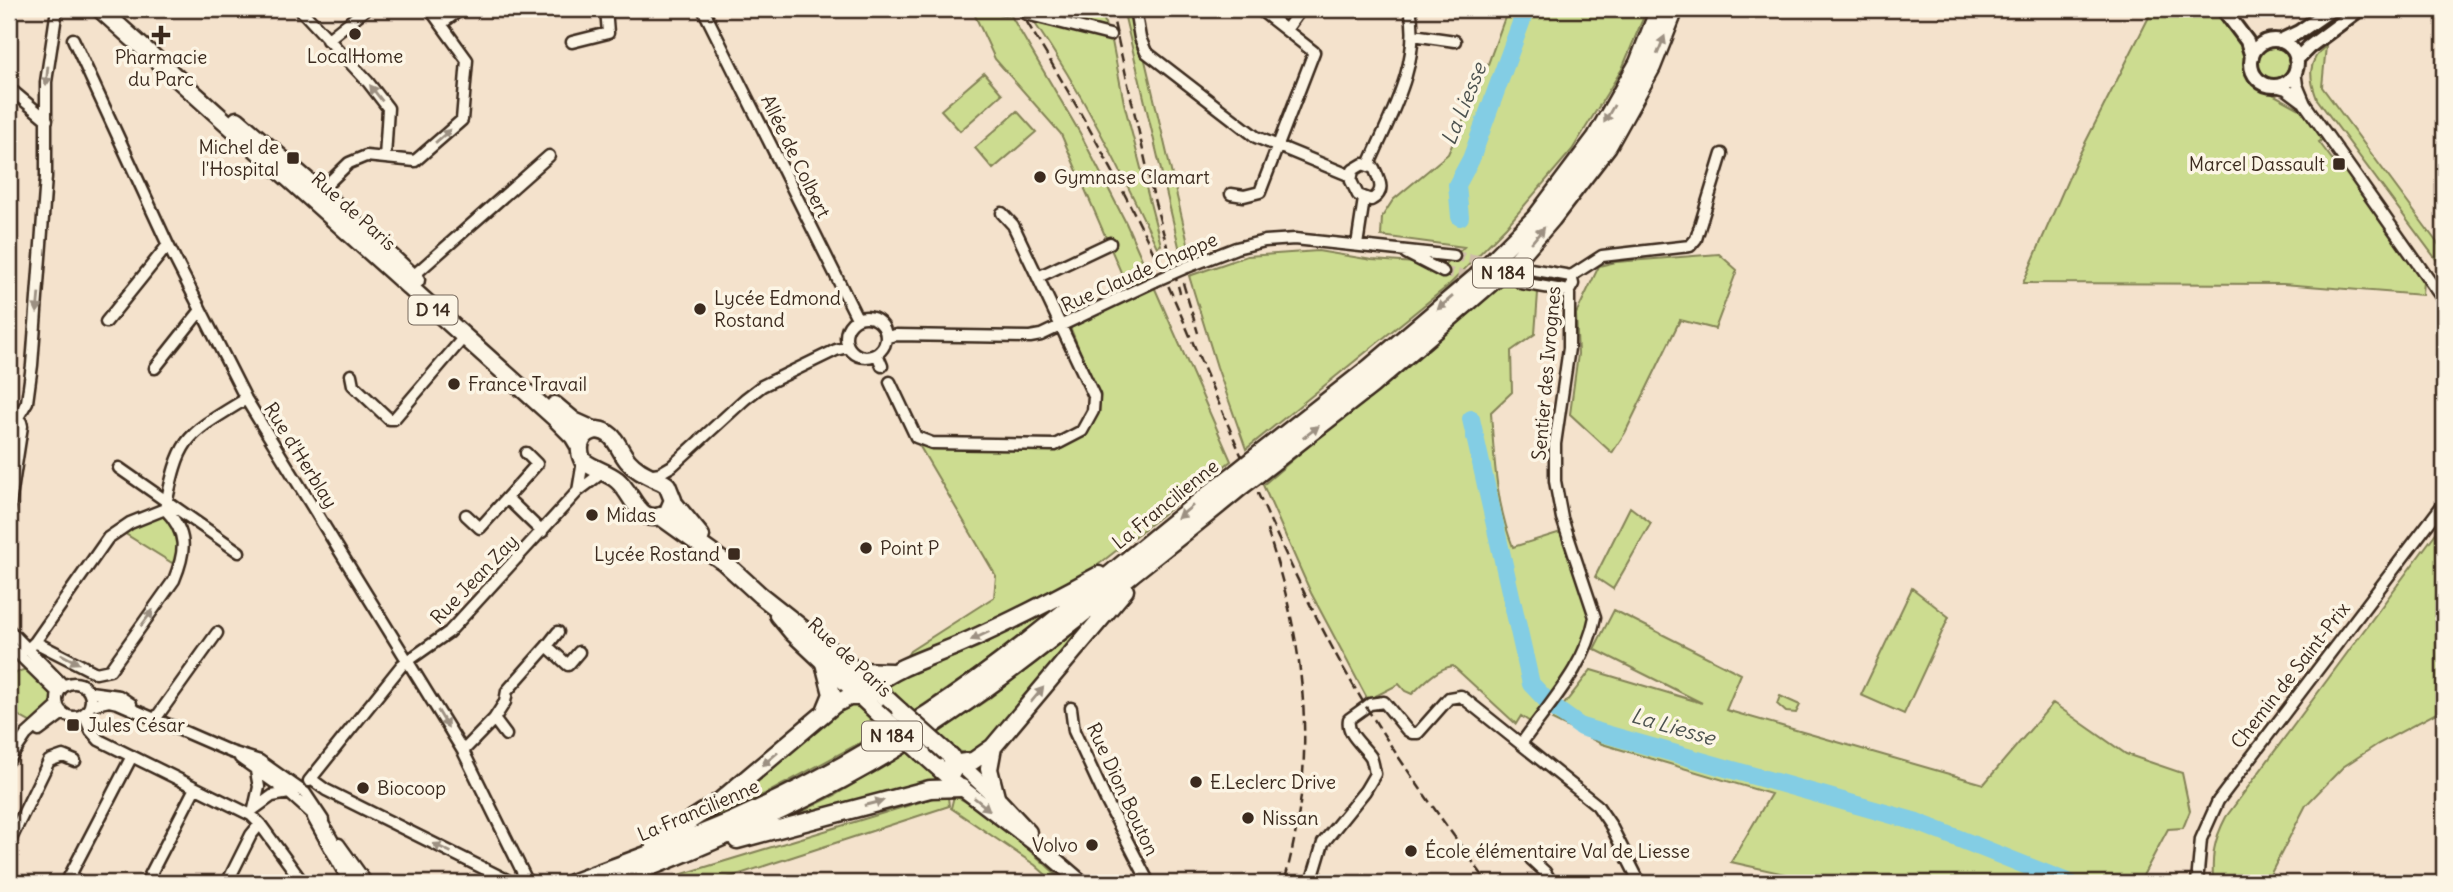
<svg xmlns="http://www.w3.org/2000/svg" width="2453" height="892" font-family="Delius,sans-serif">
<rect width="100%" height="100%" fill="#f4e2cc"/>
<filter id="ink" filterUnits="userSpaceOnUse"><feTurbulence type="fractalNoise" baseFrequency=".0143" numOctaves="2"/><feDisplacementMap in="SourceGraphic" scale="14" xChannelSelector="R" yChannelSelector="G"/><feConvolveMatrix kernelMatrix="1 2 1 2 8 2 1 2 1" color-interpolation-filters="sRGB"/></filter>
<g filter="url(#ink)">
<path fill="#ccdc90" stroke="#848357" stroke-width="2" d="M972 9H1007L1080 133 1126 223 1231 461 1080 579 1023 608 905 659 910 651 994 597 996 576 916 440 1061 444 1081 428 1090 403 1087 368 1070 327 1130 293 1061 134 995 59Z
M1035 9H1102L1106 28Z
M1123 9H1133L1190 252 1181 255Z
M1508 9H1647L1622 69 1572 150 1506 227 1449 285 1246 449 1217 367 1189 276 1247 256 1318 251 1372 260 1445 265 1464 247 1381 236 1382 217 1393 200 1448 154 1484 75Z
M2153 9H2217L2243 46 2245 73 2254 84 2302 110 2323 139 2319 142 2341 171 2345 169 2423 280 2422 295 2283 284 2023 283 2076 161Z
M1034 22 1112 41 1124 103 1161 245 1157 247C1120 169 1083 93 1034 22Z
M2326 46 2322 87 2444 252V270L2317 99C2309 78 2307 60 2326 46Z
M2257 63a16 16 0 1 1 32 0a16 16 0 1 1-32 0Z
M984 73 1002 94 960 131 941 110Z
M1017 111 1036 132 993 169 975 148Z
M1719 254 1737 270 1715 329 1680 320 1625 433 1612 453 1570 414 1578 354 1576 314 1599 266 1616 262Z
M1499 283 1534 290 1538 293 1535 334 1511 351 1512 392 1491 412C1494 458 1496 504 1513 547L1561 532C1569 554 1592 605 1590 625 1587 647 1544 702 1530 722L1521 716 1516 724 1453 666C1437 668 1424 683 1412 694L1405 691 1399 684 1368 700 1311 593 1263 485Z
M1630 507 1651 523 1613 589 1595 577Z
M160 515C183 529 179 542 177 566L124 533Z
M2444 522V709L2378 744 2343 767 2306 805 2266 883H2213C2212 855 2213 842 2226 817Z
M1912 588 1949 617 1904 714 1861 695Z
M1614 610 1741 674 1726 710 1984 784 2053 703 2126 754 2182 773 2190 811 2183 828 2168 829 2139 883H1825L1731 862 1771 794 1602 744 1552 720 1591 670 1702 703 1594 649Z
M1046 612 1047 614 976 669 913 712 885 683 978 647Z
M1091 620 989 743C963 761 958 752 937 733L987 700Z
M28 669C54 696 66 696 33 724 27 720 18 717 14 711 2 695 5 672 28 669Z
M1780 696 1800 705 1796 713 1786 712 1777 704Z
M850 704 861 708 884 730 771 791 717 817 699 823 838 710Z
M908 751 937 776 934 781 796 818 795 815 835 795Z
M943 795 948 797 949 806 712 883H653Z
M954 796C970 800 1054 868 1063 883H1055L1035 865 951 808Z"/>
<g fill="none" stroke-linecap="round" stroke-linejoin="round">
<path stroke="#83cde4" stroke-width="18" d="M1460 217 1457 185 1471 159 1526 9
M1471 419 1531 684 1553 707 1581 727 1917 822 2070 883"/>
<path stroke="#cfbda9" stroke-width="10" stroke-dasharray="10 5" stroke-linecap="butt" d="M1454 256 1491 262
M1443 272 1477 277
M1495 279 1521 283"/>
<g stroke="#3b2a1e" stroke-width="15">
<path id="minor" d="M300 9 368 82 388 108 385 158
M703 9 857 318
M1003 9H1005
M1135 9 1140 38 1146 52 1256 137 1351 176
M1026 14 1110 35
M441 24 461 9
M1286 30 1301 9
M1413 35 1455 41
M73 39 168 245 246 399 463 751 525 877 513 883 326 790 311 779
M327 40 366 9
M572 42 608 33 606 9
M2295 71 2297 85 2305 104 2444 301
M2272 85 2286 89 2302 101
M9 88 47 120
M1363 164 1374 168C1380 181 1386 192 1371 200L1358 195 1351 181 1353 170Z
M1369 165C1389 118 1422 62 1410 9
M1231 194 1244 196 1260 192 1314 52 1259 9
M316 195 349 163 366 156 415 161 462 120 467 60 430 9
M1357 245 1364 199
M1406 253 1443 272
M1187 267 1236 248 1265 241 1295 239 1454 256
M1530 269 1571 276
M1571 276 1602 256 1690 246 1696 239 1722 154
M412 277 549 156
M1038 277 1110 243
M1521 283 1569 291
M846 337a20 20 0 1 1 40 0a20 20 0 1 1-40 0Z
M106 322 168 245
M886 337 896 335 1030 337 1041 335 1155 281
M877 354 882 366
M155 368 201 310
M351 375 353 385 389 419H394L464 337
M890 382 916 437 932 443 1055 445 1082 431 1093 411 1094 396 1013 225 1002 213
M9 414 21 422 22 426 9 511
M17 419 27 402 32 365 46 177V82L57 9
M119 468 239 552
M647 475 660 473 672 466 745 399 762 386 836 350 847 347
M578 491 583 461
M507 498 542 532
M466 515 480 528 537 464 526 453
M9 630 64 686
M35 642 96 673 110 670 174 580C186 551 188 533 165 509
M9 645 58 693
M547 646 558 632
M17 652 27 650 35 642 108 538 130 523 165 509C180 437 183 437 246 399
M57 700a17 17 0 1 1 34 0a17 17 0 1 1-34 0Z
M90 692 119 696 131 704
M91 705 109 701 118 703 231 752 260 761 305 793 323 820
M1071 708 1074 731 1107 802 1149 883
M84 714 91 731 99 740 251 815 260 824 303 883
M156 718 217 633
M494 719 506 735
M39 731 63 713
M1521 744C1549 704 1586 666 1595 617L1562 518 1555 481V444L1569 348V291L1573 284 1571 276
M463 751 494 719 505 702 507 691 547 646 568 665 579 652
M240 758 289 793 319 820
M9 760 26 735 58 706
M256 771 259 787 254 809 272 796 289 793
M309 781 402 665 449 632 578 491 603 472
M9 843 49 761 63 756 75 761
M339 844 367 883
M1531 859 1545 872 1552 883
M70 876 83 883
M66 883 132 756
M146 883 195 788
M227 883 251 835 260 824
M1311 883 1323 843 1365 791 1375 774C1374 768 1373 762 1371 757 1363 745 1346 734 1349 719L1370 704 1384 702 1407 730 1412 733H1418L1449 698 1461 696 1597 805 1610 824 1640 883
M2197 883 2201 839 2218 801 2444 503"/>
</g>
<g stroke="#3b2a1e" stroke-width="18">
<path id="tertiary" d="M2223 9 2247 41 2252 57
M2251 63a23 23 0 1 1 46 0a23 23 0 1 1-46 0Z
M2280 41 2299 32 2332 9
M2296 60 2309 47 2360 9"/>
</g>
<g stroke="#3b2a1e" stroke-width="19">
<path id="secondary" d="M959 763 1001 802 1029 832
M954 782 1046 852 1082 883"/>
</g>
<g stroke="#3b2a1e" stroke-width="21">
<path id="primary" d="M100 9 555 418 573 436 579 446
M237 120 332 202 416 280
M555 405 574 421 594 430
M597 430C616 432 617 448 628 461 639 474 654 477 667 485L673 500 667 514C637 527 635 495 617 480 607 472 593 469 583 461 576 447 581 433 597 430Z
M673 502 701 536
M660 516 724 562 760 595 856 671 900 711
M778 615 792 632 876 711
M922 753 949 777 954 769 951 756"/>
</g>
<g stroke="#3b2a1e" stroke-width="21">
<path id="trunk" d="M1252 460 1369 368 1476 277 1535 218 1596 137 1638 63 1659 9
M1258 474 1371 386 1514 263 1552 219 1608 146 1652 67 1675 9
M824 663 832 694 825 711
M856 671 891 672
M873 686C899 665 934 656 965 642 1011 622 1055 599 1099 575
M993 747 989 769 996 797
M959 763 973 761 993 747 1125 590
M316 817 353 883
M737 840 930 789 962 788
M654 844 720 801 835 704 849 697H860
M571 883C626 863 680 843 734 820 802 790 867 753 929 713 1038 641 1133 551 1237 472
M609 883C699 849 786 812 870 764 962 711 1045 645 1127 578 1166 547 1205 517 1243 485"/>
</g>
<use href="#minor" stroke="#fcf5e5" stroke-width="10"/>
<use href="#tertiary" stroke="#fcf5e5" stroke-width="12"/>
<use href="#secondary" stroke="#fcf5e5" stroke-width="14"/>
<use href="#primary" stroke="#fcf5e5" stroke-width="16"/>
<use href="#trunk" stroke="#fcf5e5" stroke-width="16"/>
<path stroke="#3b2a1e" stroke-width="2.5" stroke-dasharray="10 5" stroke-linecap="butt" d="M1019 9C1070 93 1120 179 1161 269 1217 396 1268 527 1333 649 1377 732 1433 807 1488 883
M1111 9 1154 199 1180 293
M1183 283 1198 333
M1267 530C1307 651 1318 759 1284 883"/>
<g stroke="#3b2a1e" stroke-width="15" stroke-linecap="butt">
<path id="minor-bridge" d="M1155 281 1187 267"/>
</g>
<g stroke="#3b2a1e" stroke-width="21" stroke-linecap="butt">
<path id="primary-bridge" d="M876 711 922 753
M900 711 947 753"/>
</g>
<g stroke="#3b2a1e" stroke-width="21" stroke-linecap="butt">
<path id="trunk-bridge" d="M1237 472 1252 460
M1243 485 1258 474"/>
</g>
<use href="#minor-bridge" stroke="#fcf5e5" stroke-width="10"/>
<use href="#primary-bridge" stroke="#fcf5e5" stroke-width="16"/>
<use href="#trunk-bridge" stroke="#fcf5e5" stroke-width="16"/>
</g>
<defs><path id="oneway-solid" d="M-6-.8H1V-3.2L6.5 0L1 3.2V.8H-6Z" transform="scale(1.75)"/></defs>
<g fill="#9c9082">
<use href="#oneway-solid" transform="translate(1661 45) rotate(-68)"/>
<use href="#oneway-solid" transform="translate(47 76) rotate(95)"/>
<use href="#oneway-solid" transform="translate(376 93) rotate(-128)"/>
<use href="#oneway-solid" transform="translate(1609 114) rotate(120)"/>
<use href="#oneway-solid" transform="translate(443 136) rotate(-41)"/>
<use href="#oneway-solid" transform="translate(1538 235) rotate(-50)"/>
<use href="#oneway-solid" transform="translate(38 303) rotate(95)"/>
<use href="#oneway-solid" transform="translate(1445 303) rotate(139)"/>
<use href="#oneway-solid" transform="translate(1311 432) rotate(-38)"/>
<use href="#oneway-solid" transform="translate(1185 512) rotate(140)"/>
<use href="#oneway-solid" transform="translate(147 618) rotate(-54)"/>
<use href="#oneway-solid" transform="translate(980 636) rotate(155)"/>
<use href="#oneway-solid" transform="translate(70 659) rotate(28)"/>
<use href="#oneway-solid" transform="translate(1037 695) rotate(-50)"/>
<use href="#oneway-solid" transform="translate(443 719) rotate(59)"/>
<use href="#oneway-solid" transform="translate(770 759) rotate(140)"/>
<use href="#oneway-solid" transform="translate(874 803) rotate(-14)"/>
<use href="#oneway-solid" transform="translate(982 804) rotate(39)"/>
<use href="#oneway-solid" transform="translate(442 848) rotate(-154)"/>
</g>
</g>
<g fill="#3b2a1e" stroke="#fcf5e5" stroke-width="2.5">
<circle cx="355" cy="34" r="7"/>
<path d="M157.5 24.5h7v7h7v7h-7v7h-7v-7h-7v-7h7z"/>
<rect x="286" y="151" width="14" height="14" rx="3.5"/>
<rect x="2332" y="157" width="14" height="14" rx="3.5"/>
<circle cx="1040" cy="177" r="7"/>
<circle cx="700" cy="309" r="7"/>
<circle cx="454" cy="384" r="7"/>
<circle cx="592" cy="515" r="7"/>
<circle cx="866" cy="548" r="7"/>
<rect x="727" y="547" width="14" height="14" rx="3.5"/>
<rect x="66" y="718" width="14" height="14" rx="3.5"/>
<circle cx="1196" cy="782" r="7"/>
<circle cx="363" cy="788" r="7"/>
<circle cx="1248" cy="818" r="7"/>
<circle cx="1092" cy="845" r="7"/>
<circle cx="1411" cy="851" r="7"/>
</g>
<g text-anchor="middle" stroke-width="7" stroke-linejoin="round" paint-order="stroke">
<g fill="#fcf5e5" stroke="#75675a" stroke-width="2">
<rect x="1473" y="258.5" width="60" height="29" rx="5"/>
<rect x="408.5" y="295.5" width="49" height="29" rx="5"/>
<rect x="862" y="721.5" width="60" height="29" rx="5"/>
</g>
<g font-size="18" font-weight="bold" fill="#3b2a1e">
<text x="1503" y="279">N 184</text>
<text x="433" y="316">D 14</text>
<text x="892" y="742">N 184</text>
</g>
<g font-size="19" fill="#3b2a1e" stroke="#fcf5e5" text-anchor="start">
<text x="355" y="63" text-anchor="middle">LocalHome</text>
<text x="161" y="64" text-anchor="middle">Pharmacie<tspan x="161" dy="22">du Parc</tspan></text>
<text x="279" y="154" text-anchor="end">Michel de<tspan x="279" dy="22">l'Hospital</tspan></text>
<text x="2325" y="171" text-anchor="end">Marcel Dassault</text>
<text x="1054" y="184">Gymnase Clamart</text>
<text x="714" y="305">Lycée Edmond<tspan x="714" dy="22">Rostand</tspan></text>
<text x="468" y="391">France Travail</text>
<text x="606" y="522">Midas</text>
<text x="880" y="555">Point P</text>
<text x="720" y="561" text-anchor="end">Lycée Rostand</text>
<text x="87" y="732">Jules César</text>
<text x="1210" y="789">E.Leclerc Drive</text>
<text x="377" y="795">Biocoop</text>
<text x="1262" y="825">Nissan</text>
<text x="1078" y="852" text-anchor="end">Volvo</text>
<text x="1425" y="858">École élémentaire Val de Liesse</text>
</g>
<g font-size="19" fill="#3b2a1e" stroke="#fcf5e5">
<text transform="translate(796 156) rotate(64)" y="7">Allée de Colbert</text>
<text transform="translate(354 211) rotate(42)" y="7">Rue de Paris</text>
<text transform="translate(1139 272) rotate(-24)" y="7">Rue Claude Chappe</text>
<text transform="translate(1546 373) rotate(-85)" y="7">Sentier des Ivrognes</text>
<text transform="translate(301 455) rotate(58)" y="7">Rue d'Herblay</text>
<text transform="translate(1165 504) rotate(-39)" y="7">La Francilienne</text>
<text transform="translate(474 579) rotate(-46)" y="7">Rue Jean Zay</text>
<text transform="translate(850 657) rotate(43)" y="7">Rue de Paris</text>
<text transform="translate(2290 675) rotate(-52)" y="7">Chemin de Saint-Prix</text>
<text transform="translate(1123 789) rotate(65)" y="7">Rue Dion Bouton</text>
<text transform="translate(698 810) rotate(-23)" y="7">La Francilienne</text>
</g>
<g font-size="21" font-style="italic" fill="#4d5350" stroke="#fcf5e5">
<text transform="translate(1464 104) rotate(-68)" y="7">La Liesse</text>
<text transform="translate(1673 727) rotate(16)" y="7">La Liesse</text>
</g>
</g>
<rect width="2453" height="892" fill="none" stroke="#fcf5e5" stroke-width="35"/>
<rect x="18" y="18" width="2418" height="857" fill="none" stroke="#3b2a1e" stroke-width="2.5" filter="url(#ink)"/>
</svg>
